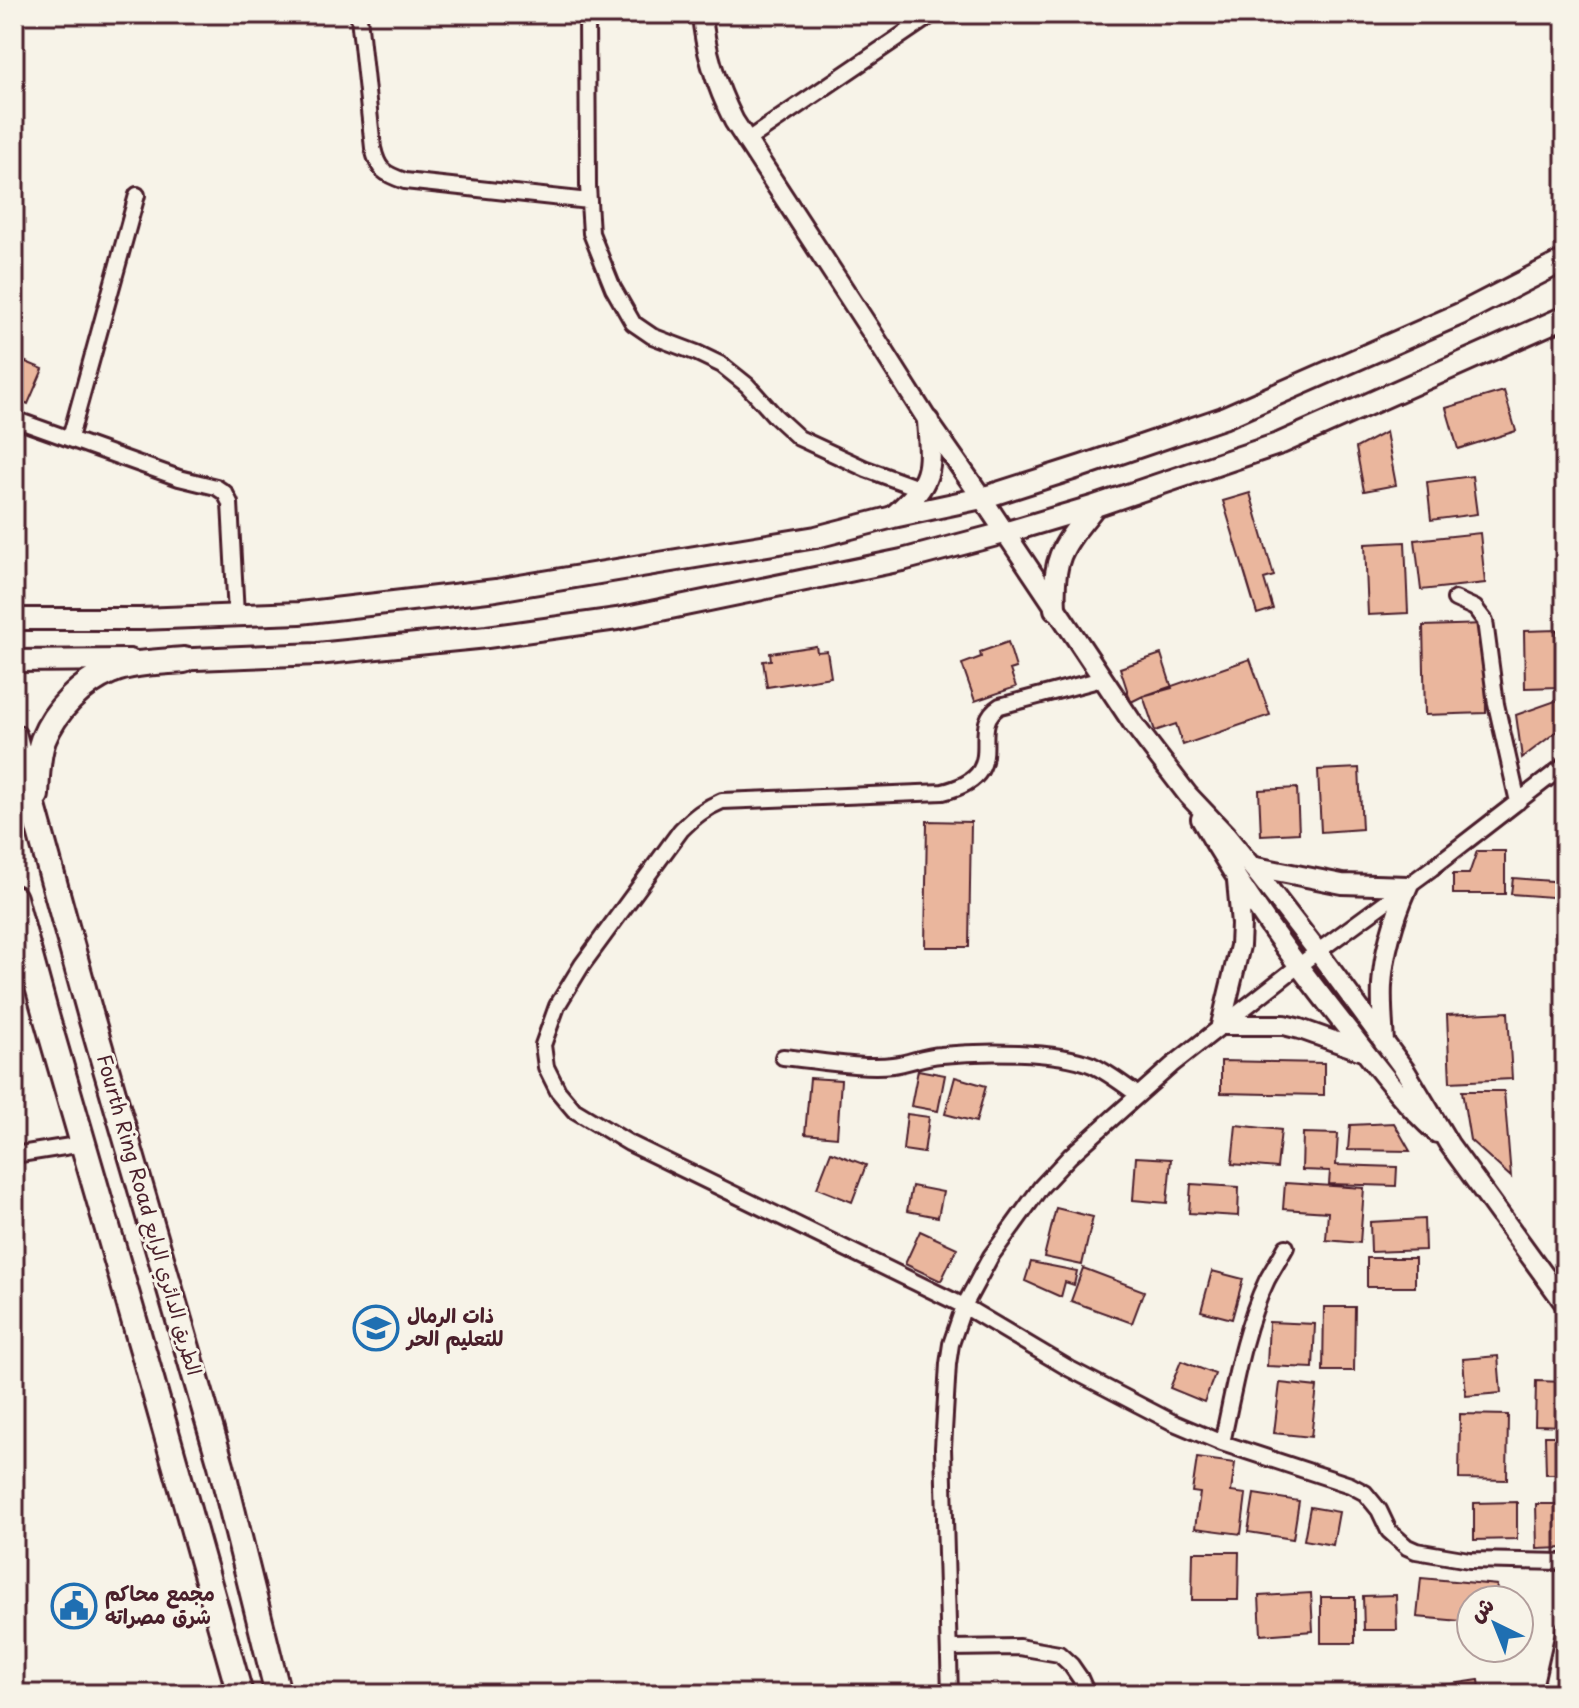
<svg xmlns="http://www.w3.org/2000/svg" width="1579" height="1708" font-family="'Playpen Sans','Playpen Sans Arabic',sans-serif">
<rect width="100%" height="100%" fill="#f7f3e8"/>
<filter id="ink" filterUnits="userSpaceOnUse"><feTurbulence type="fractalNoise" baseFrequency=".0125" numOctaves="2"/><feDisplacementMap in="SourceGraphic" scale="16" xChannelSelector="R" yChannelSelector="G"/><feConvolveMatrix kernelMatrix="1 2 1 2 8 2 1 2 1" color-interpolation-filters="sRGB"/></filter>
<g filter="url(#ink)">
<path fill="#eab69d" stroke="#4a1f2b" stroke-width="2" d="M14 357 43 369 28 404 14 398Z
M1504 391 1516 431 1458 449 1446 408Z
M1386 432 1396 485 1364 491 1356 448Z
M1472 476 1477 514 1431 520 1427 482Z
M1250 493 1274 576 1264 579 1273 609 1257 614 1223 501Z
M1480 533 1485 583 1421 590 1415 540Z
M1405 542 1408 613 1368 615 1365 544Z
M1485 624 1486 713 1425 715 1423 626Z
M1557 630 1559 687 1525 688 1524 631Z
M1008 642 1016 668 1010 670 1016 687 975 701 962 664 981 657 980 652Z
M816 646 817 652 827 651 831 677 767 687 763 661 771 660 770 653Z
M1161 654 1172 688 1143 696 1131 702 1120 668Z
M1250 659 1270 715 1183 745 1176 724 1155 731 1143 696Z
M1561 699 1564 726 1522 758 1516 715Z
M1359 768 1362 829 1321 832 1318 770Z
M1297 788 1299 833 1261 835 1259 790Z
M927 821 971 822 969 947H925Z
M1477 851H1505V894H1453V874H1469Z
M1513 878 1565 882V898L1511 894Z
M1508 1012 1512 1079 1450 1082 1447 1015Z
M1221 1061 1324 1063V1095L1221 1093Z
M918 1070 945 1075 938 1111 911 1106Z
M955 1077 986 1086 976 1122 945 1114Z
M810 1078 841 1080 837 1137 805 1134Z
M1462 1091H1504L1511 1177 1470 1140Z
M907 1114 929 1117 924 1153 903 1150Z
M1394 1123 1410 1151 1348 1150 1350 1125Z
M1236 1125 1281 1130 1277 1168 1232 1164Z
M1303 1133 1338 1134 1336 1165 1397 1167 1396 1186 1329 1184 1330 1171 1302 1170Z
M831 1152 866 1165 852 1202 817 1188Z
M1136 1157 1171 1159 1167 1203 1133 1200Z
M1285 1183 1364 1188 1360 1243 1326 1240 1328 1212 1283 1209Z
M1191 1184 1239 1187 1238 1216 1189 1213Z
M912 1186 943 1192 938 1217 907 1211Z
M1056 1208 1093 1217 1082 1265 1044 1257Z
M1424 1219 1425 1250 1371 1252 1370 1222Z
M920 1231 957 1248 941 1281 905 1264Z
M1367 1258H1415V1287H1367Z
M1031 1262 1077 1271 1074 1285 1065 1282 1061 1297 1025 1281Z
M1083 1268 1144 1291 1132 1323 1071 1301Z
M1212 1271 1243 1279 1232 1319 1201 1311Z
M1324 1307H1355L1354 1371H1323Z
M1269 1322 1315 1324 1313 1368 1267 1366Z
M1498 1356 1501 1393 1466 1396 1463 1359Z
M1181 1361 1215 1374 1204 1402 1170 1388Z
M1536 1381 1565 1382V1426L1535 1425Z
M1280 1383 1317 1387 1311 1437 1274 1433Z
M1460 1414 1508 1415 1507 1480 1459 1479Z
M1545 1436H1565V1474H1546Z
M1197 1458 1235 1463 1231 1492 1246 1494 1241 1534 1195 1528 1200 1493 1192 1492Z
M1254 1494 1299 1501 1293 1539 1248 1532Z
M1517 1502V1539L1474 1540V1503Z
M1536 1504H1565V1548L1537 1549Z
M1310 1507 1339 1512 1333 1545 1304 1540Z
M1193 1552H1239L1238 1600H1192Z
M1421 1578 1497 1585 1495 1600H1471V1622L1417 1617Z
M1311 1593 1313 1631 1261 1635 1259 1596Z
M1396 1595 1397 1630H1364L1363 1596Z
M1321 1597H1355V1643H1321Z
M1479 1680 1481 1694H1412V1690Z"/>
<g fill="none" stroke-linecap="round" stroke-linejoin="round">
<g stroke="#4a1f2b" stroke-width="20">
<path id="minor" d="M587 14 588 186 591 233 613 288 633 323 652 336 697 353 722 365 747 385 775 416 799 438 866 469 921 489
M359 17 373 148C378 170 384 174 405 181L589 201
M746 141 933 14
M14 419 179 478 216 487 225 493 230 503 236 615
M70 438 137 195
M1455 599 1475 608 1485 621 1496 704 1518 802
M1102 679 1000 706C964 728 1016 774 943 792L722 801C705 808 694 817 681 830L582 965 557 1006 543 1045 546 1067 558 1091 574 1110 629 1143 964 1306 1070 1369 1172 1422 1222 1443 1350 1485 1365 1493 1379 1510 1389 1531 1407 1547 1416 1551 1469 1560 1565 1562
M783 1057C815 1060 862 1069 893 1065 909 1063 924 1056 941 1055 980 1051 1056 1050 1092 1065 1109 1073 1124 1085 1138 1095
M14 1155 83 1144
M1222 1443C1234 1388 1243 1330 1267 1280 1273 1269 1280 1258 1286 1247
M950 1648 1019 1647 1059 1654 1071 1665 1080 1678 1087 1694
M950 1694 943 1448 948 1364 951 1344 964 1306 991 1256 1041 1187 1070 1156 1172 1065 1298 966 1432 868 1565 765
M1550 1694 1565 1628"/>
</g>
<g stroke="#4a1f2b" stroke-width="24">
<path id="tertiary" d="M702 14C705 53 717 87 734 121L869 328 928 421 982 498 1132 722 1188 795 1225 834 1260 877 1318 952 1404 1069 1449 1144 1565 1304
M1201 819C1242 892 1293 960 1345 1026 1375 1064 1401 1101 1437 1133
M1251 866 1342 884 1408 886C1394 918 1384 949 1382 985 1381 1004 1383 1024 1384 1043
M1237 881 1241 924 1240 946 1221 1025H1284L1300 1029 1365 1052"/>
</g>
<g stroke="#4a1f2b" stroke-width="26">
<path id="secondary" d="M894 516C933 481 932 471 928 421
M1055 609C1052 555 1063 546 1095 506
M14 619H140L300 613 496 590 816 537 893 517 982 498 1082 466 1223 418 1460 314 1565 260
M170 660 317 654 487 637 617 619 902 560 1004 533 1095 506 1281 443 1565 317
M14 661 130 660"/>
</g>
<g stroke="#4a1f2b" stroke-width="30">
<path id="primary" d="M14 737 91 1017 221 1465 278 1694
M36 795C37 777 37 757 43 740 55 710 82 683 111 671 131 662 162 662 184 660
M14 898 47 1019 146 1361 240 1694"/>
</g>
<use href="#minor" stroke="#f7f3e8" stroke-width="14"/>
<use href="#tertiary" stroke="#f7f3e8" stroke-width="18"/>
<use href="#secondary" stroke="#f7f3e8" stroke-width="20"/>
<use href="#primary" stroke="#f7f3e8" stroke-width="24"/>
</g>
</g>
<defs>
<g id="school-ring" transform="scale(2.3)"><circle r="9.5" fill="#f7f3e8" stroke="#1f6fb2" stroke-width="1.5"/><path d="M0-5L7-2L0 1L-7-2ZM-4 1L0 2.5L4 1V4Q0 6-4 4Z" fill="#1f6fb2"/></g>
<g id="civic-ring" transform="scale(2.3)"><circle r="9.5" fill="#f7f3e8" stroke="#1f6fb2" stroke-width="1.5"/><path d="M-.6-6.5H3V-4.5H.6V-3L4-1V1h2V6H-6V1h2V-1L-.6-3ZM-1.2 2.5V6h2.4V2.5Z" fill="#1f6fb2"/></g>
</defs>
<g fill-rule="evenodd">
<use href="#school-ring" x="376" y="1328"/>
<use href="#civic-ring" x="74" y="1606"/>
</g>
<g text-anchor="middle" stroke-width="6" stroke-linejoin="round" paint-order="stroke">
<g font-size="20" fill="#4a1f2b" stroke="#f7f3e8">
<text transform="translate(149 1215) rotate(74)" y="7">Fourth Ring Road الطريق الدائري الرابع</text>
</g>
<g font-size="20" font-weight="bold" fill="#4a1f2b" stroke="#f7f3e8" text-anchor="start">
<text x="407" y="1323">ذات الرمال<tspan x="407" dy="23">للتعليم الحر</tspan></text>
<text x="105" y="1601">مجمع محاكم<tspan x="105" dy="23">شرق مصراته</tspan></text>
</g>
</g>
<rect width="1579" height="1708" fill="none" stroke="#f7f3e8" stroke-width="48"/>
<rect x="24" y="24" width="1531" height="1660" fill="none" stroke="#4a1f2b" stroke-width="3" filter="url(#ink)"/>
<g transform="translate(1495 1624) rotate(317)"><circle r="38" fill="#f7f3e8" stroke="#b29e9c" stroke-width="2"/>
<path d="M0-6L14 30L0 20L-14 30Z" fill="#1f6fb2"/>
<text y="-12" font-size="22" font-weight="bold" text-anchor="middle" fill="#4a1f2b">ش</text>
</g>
</svg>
